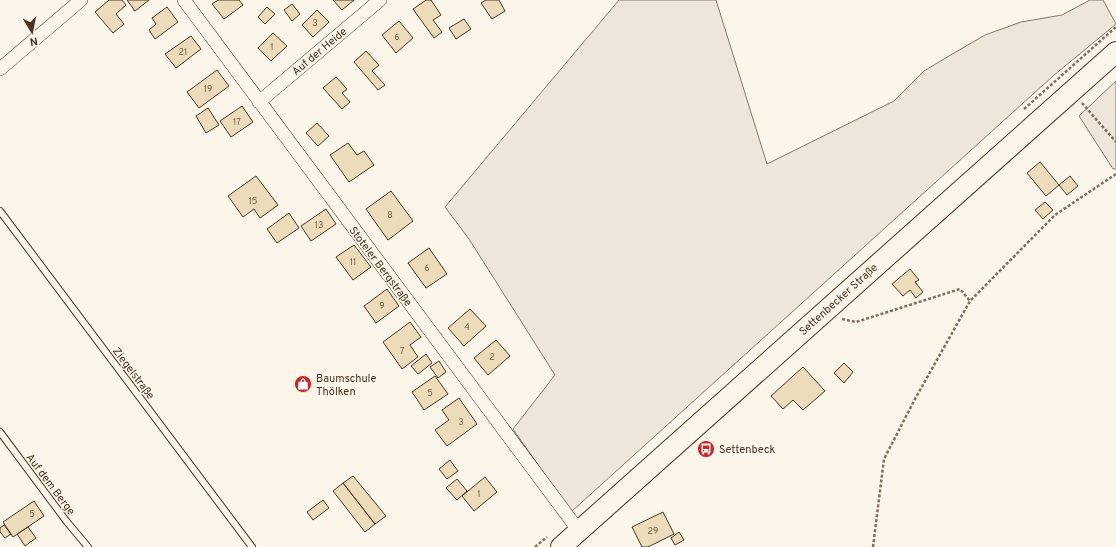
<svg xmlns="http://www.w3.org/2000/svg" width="1116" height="547" font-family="Overpass,sans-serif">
<rect width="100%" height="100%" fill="#fbf6e9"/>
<path fill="#ede6d9" stroke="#887966" d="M619 0H716L767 164 894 101 924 71 949 56 985 35 1021 22 1062 15 1090 0H1103L1116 24 1053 76 571 512 513 429 555 375 469 239 445 207Z
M1116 81V169H1113L1079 116Z"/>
<path fill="#ecdcbc" stroke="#4a3520" d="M109 0H122L126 5 116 14 124 24 113 33 95 12Z
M127 0H149L135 11Z
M218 0H239L243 5 224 19 212 4Z
M333 0H354L342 10Z
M426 0H431L441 15 433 20 442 32 434 38 413 9Z
M486 0H499L505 11 492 19 481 3Z
M292 4 300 14 292 21 284 10Z
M167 7 178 22 155 39 149 30 156 24 152 18Z
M267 7 275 14 265 24 258 17Z
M317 10 329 22 313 37 302 25Z
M464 19 471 29 456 39 449 28Z
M399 21 413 38 396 53 382 35Z
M273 33 287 46 271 61 258 48Z
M191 36 201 49 176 68 165 54Z
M366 51 379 65 372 71 385 85 378 90 354 62Z
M217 70 229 86 199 108 187 92Z
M336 77 347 89 342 93 350 102 342 109 323 88Z
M242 106 253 122 231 137 220 121Z
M208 108 219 125 206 133 196 116Z
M317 123 329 136 318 146 306 133Z
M348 143 357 155 364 151 374 165 349 182 330 155Z
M1040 162 1059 185 1046 196 1027 173Z
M256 176 278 205 260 218 254 209 243 217 228 196Z
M1070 176 1078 186 1067 195 1059 185Z
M391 191 413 221 388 240 366 209Z
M1045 202 1053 210 1043 219 1035 210Z
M326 209 336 224 311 241 301 226Z
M289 213 299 228 277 243 267 229Z
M354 245 371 267 353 280 336 257Z
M429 248 447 274 426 288 408 263Z
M910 269 919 280 915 282 923 292 916 298 910 290 903 296 892 284Z
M387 289 399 306 376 323 364 306Z
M470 309 486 326 464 346 448 328Z
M410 322 421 337 410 345 418 357 402 369 383 342Z
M496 340 510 356 488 375 474 358Z
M426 354 432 363 418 374 411 366Z
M439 361 446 372 438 378 430 367Z
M844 363 853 372 844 383 834 373Z
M803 367 825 391 803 410 793 400 783 409 771 396Z
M435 376 448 394 424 410 412 392Z
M459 398 477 424 447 446 435 430 449 420 442 410Z
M450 460 458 471 447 479 439 469Z
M353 476 386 516 375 524 343 483Z
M485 477 497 492 474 511 462 496Z
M457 479 467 491 457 500 446 488Z
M343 483 375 524 365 532 333 491Z
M323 500 329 508 313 520 307 512Z
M34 501 44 516 13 537 3 522Z
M663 512 674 534 648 547H642L632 527Z
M4 525 11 534 5 538 0 532V528Z
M28 527 36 538 25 546 17 534Z
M679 532 684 540 675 545 671 538Z"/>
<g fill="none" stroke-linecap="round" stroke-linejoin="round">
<g stroke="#4a3520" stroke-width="8">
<path id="lane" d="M0 211 252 547
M0 432 67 522 88 547"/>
</g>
<g stroke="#4a3520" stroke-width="14">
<path id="street" d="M184 0 579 531
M0 69 81 0
M259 102 380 0"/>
</g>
<g stroke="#4a3520" stroke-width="22">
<path id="primary" d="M561 547 1116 52"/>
</g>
<path stroke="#7f6f5c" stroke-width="2.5" stroke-dasharray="3 2" stroke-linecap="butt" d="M1082 103 1116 142
M1024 109 1116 27
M842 319 856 322 960 289 970 301
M535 547 547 537
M873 547 884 459 915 399 970 301 1055 215 1116 174"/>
<use href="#lane" stroke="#fbf6e9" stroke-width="6"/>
<use href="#street" stroke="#fbf6e9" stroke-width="13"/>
<use href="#primary" stroke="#fbf6e9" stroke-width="20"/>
</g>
<defs>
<g id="shop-disc" transform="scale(0.9)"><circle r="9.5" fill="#c62828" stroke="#fbf6e9"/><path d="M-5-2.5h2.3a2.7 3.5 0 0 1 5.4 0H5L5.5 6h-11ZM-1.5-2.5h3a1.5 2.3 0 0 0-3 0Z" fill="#fff"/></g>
<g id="bus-disc" transform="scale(0.9)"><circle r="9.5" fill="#c62828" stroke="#fbf6e9"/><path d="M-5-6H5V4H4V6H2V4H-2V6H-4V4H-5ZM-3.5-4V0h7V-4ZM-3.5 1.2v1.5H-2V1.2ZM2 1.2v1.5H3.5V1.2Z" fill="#fff"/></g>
</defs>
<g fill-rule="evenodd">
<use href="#shop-disc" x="303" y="384"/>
<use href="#bus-disc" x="706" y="449"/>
</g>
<g text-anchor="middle" stroke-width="3" stroke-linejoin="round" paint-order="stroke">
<g font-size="9" fill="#725f47">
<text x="315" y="26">3</text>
<text x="397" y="40">6</text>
<text x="272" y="50">1</text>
<text x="183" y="55">21</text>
<text x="208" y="92">19</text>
<text x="237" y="125">17</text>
<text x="253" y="204">15</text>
<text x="390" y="218">8</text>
<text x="319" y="228">13</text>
<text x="353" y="265">11</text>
<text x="427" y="271">6</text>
<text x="382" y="309">9</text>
<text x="467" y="330">4</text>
<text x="402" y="354">7</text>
<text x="492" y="360">2</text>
<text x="430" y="396">5</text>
<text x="461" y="425">3</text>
<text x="479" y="497">1</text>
<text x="32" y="517">5</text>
<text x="653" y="534">29</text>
</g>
<g font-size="11" fill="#4a3520" stroke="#fbf6e9">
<text transform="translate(319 51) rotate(-40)" y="4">Auf der Heide</text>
<text transform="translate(381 266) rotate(53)" y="4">Stoteler Bergstraße</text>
<text transform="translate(838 299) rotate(-42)" y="4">Settenbecker Straße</text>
<text transform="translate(134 373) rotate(53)" y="4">Ziegelstraße</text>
<text transform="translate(51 484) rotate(53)" y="4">Auf dem Berge</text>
</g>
<g font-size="11" fill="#4a3520" stroke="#fbf6e9" text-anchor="start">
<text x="316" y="382">Baumschule<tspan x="316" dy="13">Thölken</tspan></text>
<text x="719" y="453">Settenbeck</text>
</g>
</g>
<g transform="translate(32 32) rotate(170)" stroke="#fbf6e9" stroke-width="3" paint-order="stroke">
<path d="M0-3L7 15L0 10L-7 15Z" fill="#4a3520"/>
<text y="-6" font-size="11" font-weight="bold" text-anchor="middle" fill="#4a3520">N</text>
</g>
</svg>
